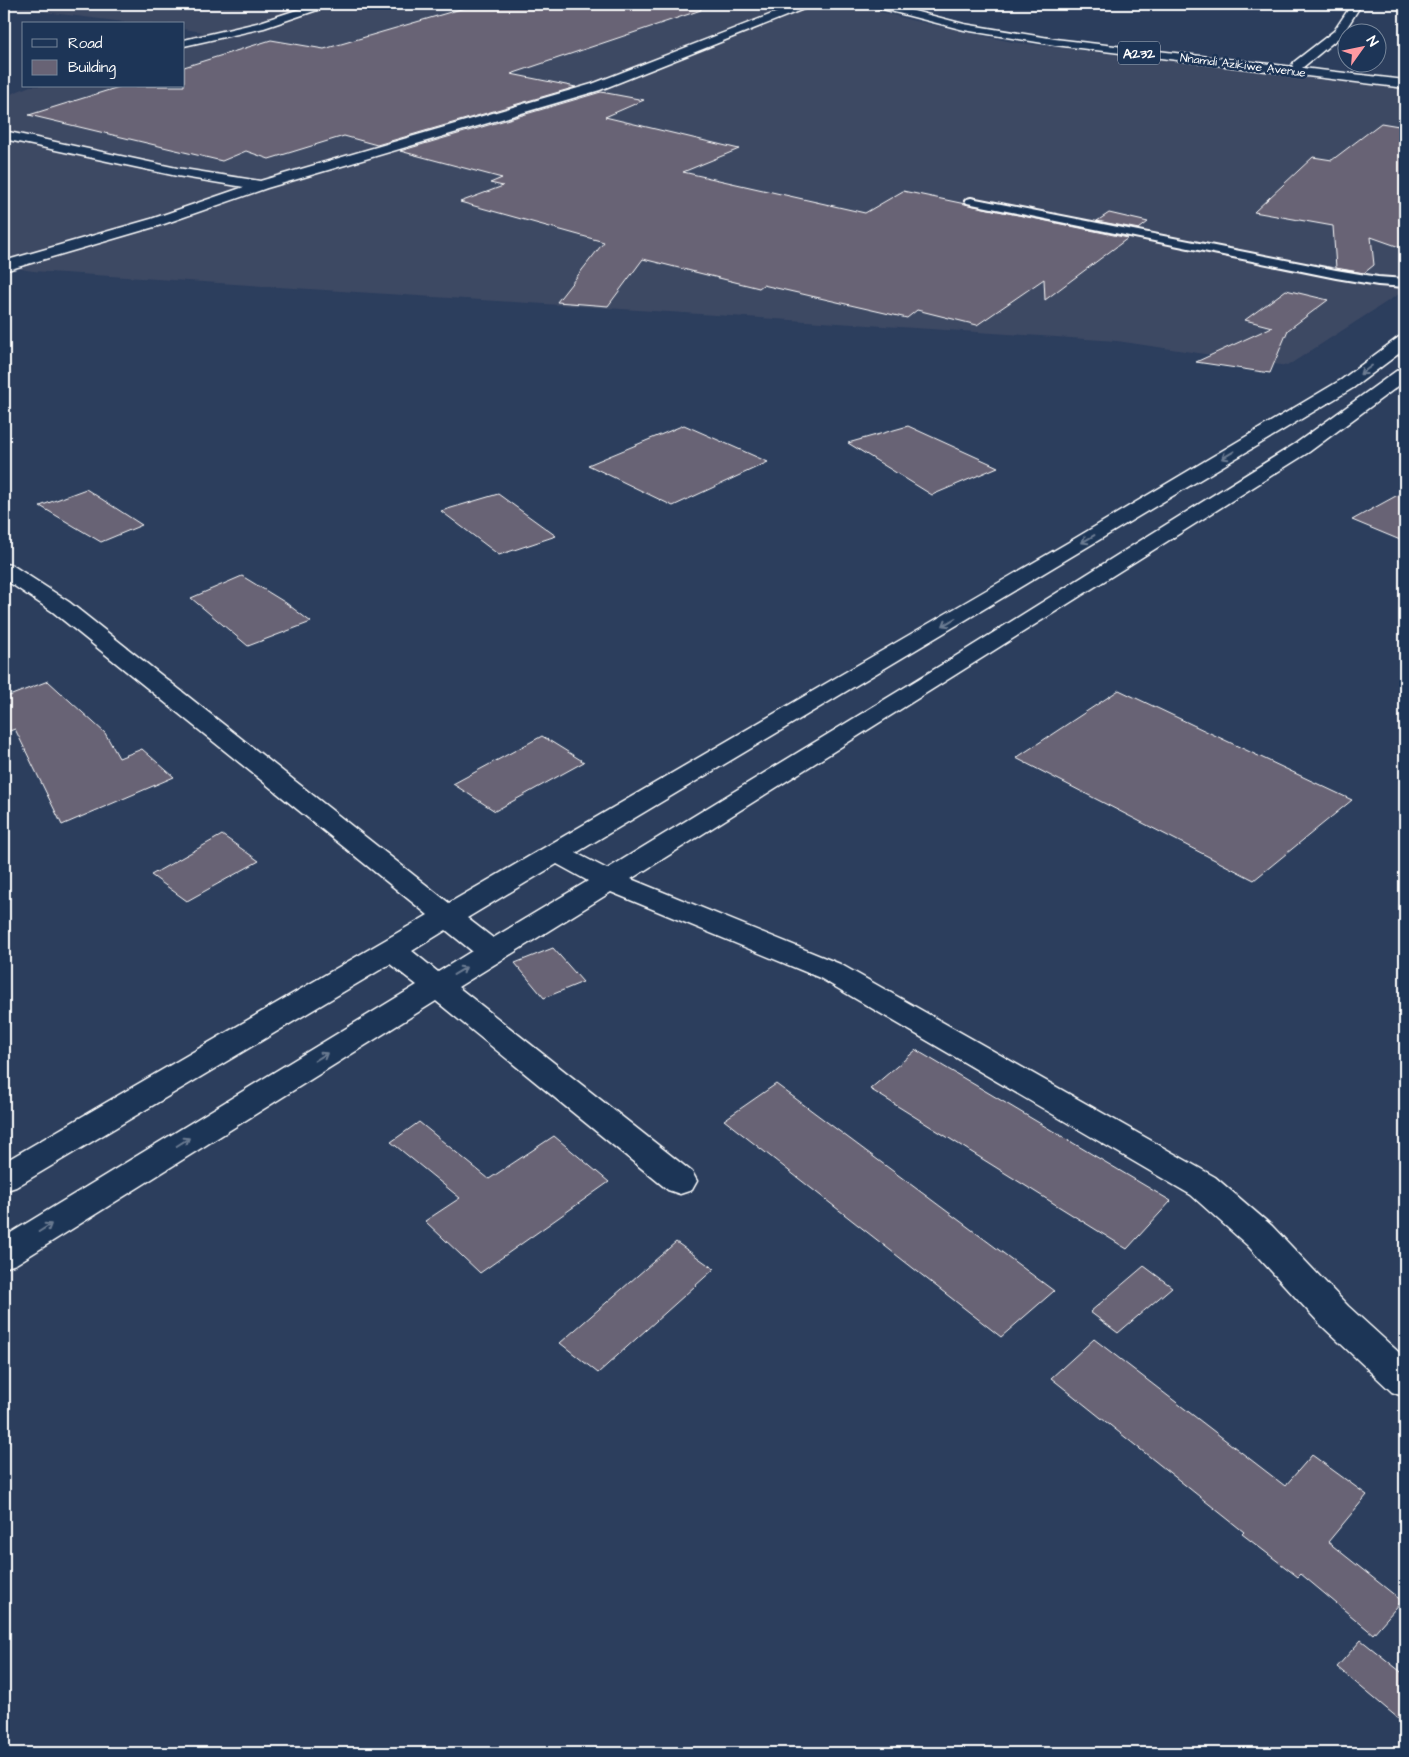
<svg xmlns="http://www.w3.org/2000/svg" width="1409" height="1757" font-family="'Architects Daughter',sans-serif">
<rect width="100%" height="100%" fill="#2c3e5d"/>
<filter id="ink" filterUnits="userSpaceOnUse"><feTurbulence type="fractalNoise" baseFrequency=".02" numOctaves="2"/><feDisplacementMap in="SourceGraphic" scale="10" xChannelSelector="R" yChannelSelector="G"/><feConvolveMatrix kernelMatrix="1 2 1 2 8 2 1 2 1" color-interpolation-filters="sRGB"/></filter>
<g filter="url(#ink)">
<path fill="#3e4964" d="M4 4H852L911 20 1012 42 1405 89V290L1287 366 1117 341 33 271 4 266V97L30 86H184V38L203 32 184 29V24H141L4 7Z"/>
<path fill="#686375" stroke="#fff" d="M478 4H700L701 10 511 74 576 87 377 145 344 136 269 159 246 151 222 161 29 115 122 86H184V67L271 40 324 49Z
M601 92 644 100 605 117 739 149 683 172 865 213 903 191 1128 238 1045 300 1044 279 977 325 917 310 907 318 763 285 759 288 643 259 608 306 557 302 604 242 460 202 503 186 490 183 502 178 400 151Z
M1381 123 1405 127V249L1371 237 1374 265 1364 273 1336 268 1333 226 1254 212 1313 157 1332 160Z
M1109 213 1148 222 1139 229 1097 221Z
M1286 290 1328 300 1288 330 1270 373 1196 362 1272 327 1245 320Z
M684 425 768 462 673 506 588 465Z
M908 426 998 467 932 495 848 443Z
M86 489 142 525 101 542 40 506Z
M1405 491V542L1352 520Z
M498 494 556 536 499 555 441 511Z
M242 576 286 603 311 622 248 646 191 598Z
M48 681 105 733 119 758 142 749 174 777 62 825 15 729 4 733V698Z
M1119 690 1267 760 1352 800 1254 880 1016 758Z
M542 736 584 762 495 811 453 784Z
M222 835 259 861 187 901 151 875Z
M553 948 583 982 544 998 515 963Z
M916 1050 1171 1201 1127 1249 870 1089Z
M776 1084 839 1131 1054 1291 1001 1337 724 1120Z
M419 1122 489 1179 554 1136 609 1182 480 1273 425 1221 460 1198 391 1142Z
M676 1242 714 1269 598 1373 560 1343Z
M1144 1266 1172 1287 1118 1333 1090 1312Z
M1094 1339 1285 1486 1312 1455 1367 1495 1328 1542 1402 1601 1373 1634 1301 1574 1298 1577 1242 1534 1244 1532 1051 1378Z
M1361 1640 1405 1675V1724L1337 1667Z"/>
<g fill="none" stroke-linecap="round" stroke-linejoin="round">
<g stroke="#fff" stroke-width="4">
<path id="service" d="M971 198 1336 270 1378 277 1405 279V287L1378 285 1336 278 967 203 965 201 967 199Z"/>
</g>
<g stroke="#fff" stroke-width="3">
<path id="minor" d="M315 4H330L329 6 264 28 184 46V40L257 23Z
M798 4H812L811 6 600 90 267 188 161 225 4 271V261L151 219 244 187 177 176 4 139V131L177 168 260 181 592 84Z
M899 4H911L903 8 899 7Z
M1352 4 1361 5 1342 35 1302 68H1294L1292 65 1294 62 1334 31Z
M1405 336V349L1353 388 576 853 607 869 956 656 1295 444 1399 369 1405 368V381L1309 452 631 879 840 964 1215 1177 1272 1226 1348 1306 1405 1358V1397L1392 1392 1322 1326 1248 1246 1191 1195 820 978 611 892 458 987 692 1172 697 1181 692 1190 680 1194 668 1190 436 1001 16 1264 4 1268V1237L417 985 390 964 16 1187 4 1191V1162L428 915 53 612 4 579V564L12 565 69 602 449 903 1074 539 1341 380 1399 337ZM557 864 588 881 493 938 467 918ZM446 930 472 951 438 972 412 951Z"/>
</g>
<g stroke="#fff" stroke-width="3">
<path id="primary" d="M870 4H887L964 24 1055 39 1405 80V88L1055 45 964 30 871 6Z"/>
</g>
<use href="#service" fill="#1d3557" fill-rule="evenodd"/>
<use href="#minor" fill="#1d3557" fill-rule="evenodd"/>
<use href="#primary" fill="#1d3557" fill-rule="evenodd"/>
</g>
<defs><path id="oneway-shaft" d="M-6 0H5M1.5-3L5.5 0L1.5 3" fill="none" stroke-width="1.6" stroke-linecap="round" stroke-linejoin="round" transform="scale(1.25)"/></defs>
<g stroke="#6c7c92">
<use href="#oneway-shaft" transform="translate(1366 370) rotate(143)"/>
<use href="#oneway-shaft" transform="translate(1228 455) rotate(149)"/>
<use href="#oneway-shaft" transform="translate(1088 539) rotate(149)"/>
<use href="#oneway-shaft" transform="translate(949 622) rotate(149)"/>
<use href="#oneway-shaft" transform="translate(460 971) rotate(-31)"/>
<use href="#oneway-shaft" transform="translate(321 1057) rotate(-32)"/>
<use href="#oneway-shaft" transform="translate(183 1142) rotate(-32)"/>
<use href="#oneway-shaft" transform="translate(45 1228) rotate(-32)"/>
</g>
</g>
<g text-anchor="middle" stroke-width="5" stroke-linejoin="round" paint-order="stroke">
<g font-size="12" fill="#fff" stroke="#1d3557">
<text transform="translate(1243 65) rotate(7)" y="4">Nnamdi Azikiwe Avenue</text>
</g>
<rect fill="#1d3557" stroke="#bbc2cd" stroke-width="1" x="1118" y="41.5" width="42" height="23" rx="4"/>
<g font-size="14" font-weight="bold" fill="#fff">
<text x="1139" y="58">A232</text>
</g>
</g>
<rect width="1409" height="1757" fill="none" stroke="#1d3557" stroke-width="20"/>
<rect x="10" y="10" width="1389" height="1737" fill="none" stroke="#fff" stroke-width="2" filter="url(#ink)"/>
<rect x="22" y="22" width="162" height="65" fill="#1d3557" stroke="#77869a"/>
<rect x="32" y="39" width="25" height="8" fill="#1d3557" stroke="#77869a"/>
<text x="68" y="48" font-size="15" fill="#ffffff">Road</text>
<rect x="32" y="60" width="25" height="15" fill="#686375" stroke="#77869a"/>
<text x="68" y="72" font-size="15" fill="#ffffff">Building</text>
<g transform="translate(1362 48) rotate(57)"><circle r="24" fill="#1d3557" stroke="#77869a"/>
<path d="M0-4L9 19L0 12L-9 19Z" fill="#ff9aa2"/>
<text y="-8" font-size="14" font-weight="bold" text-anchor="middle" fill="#ffffff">N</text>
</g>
</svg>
